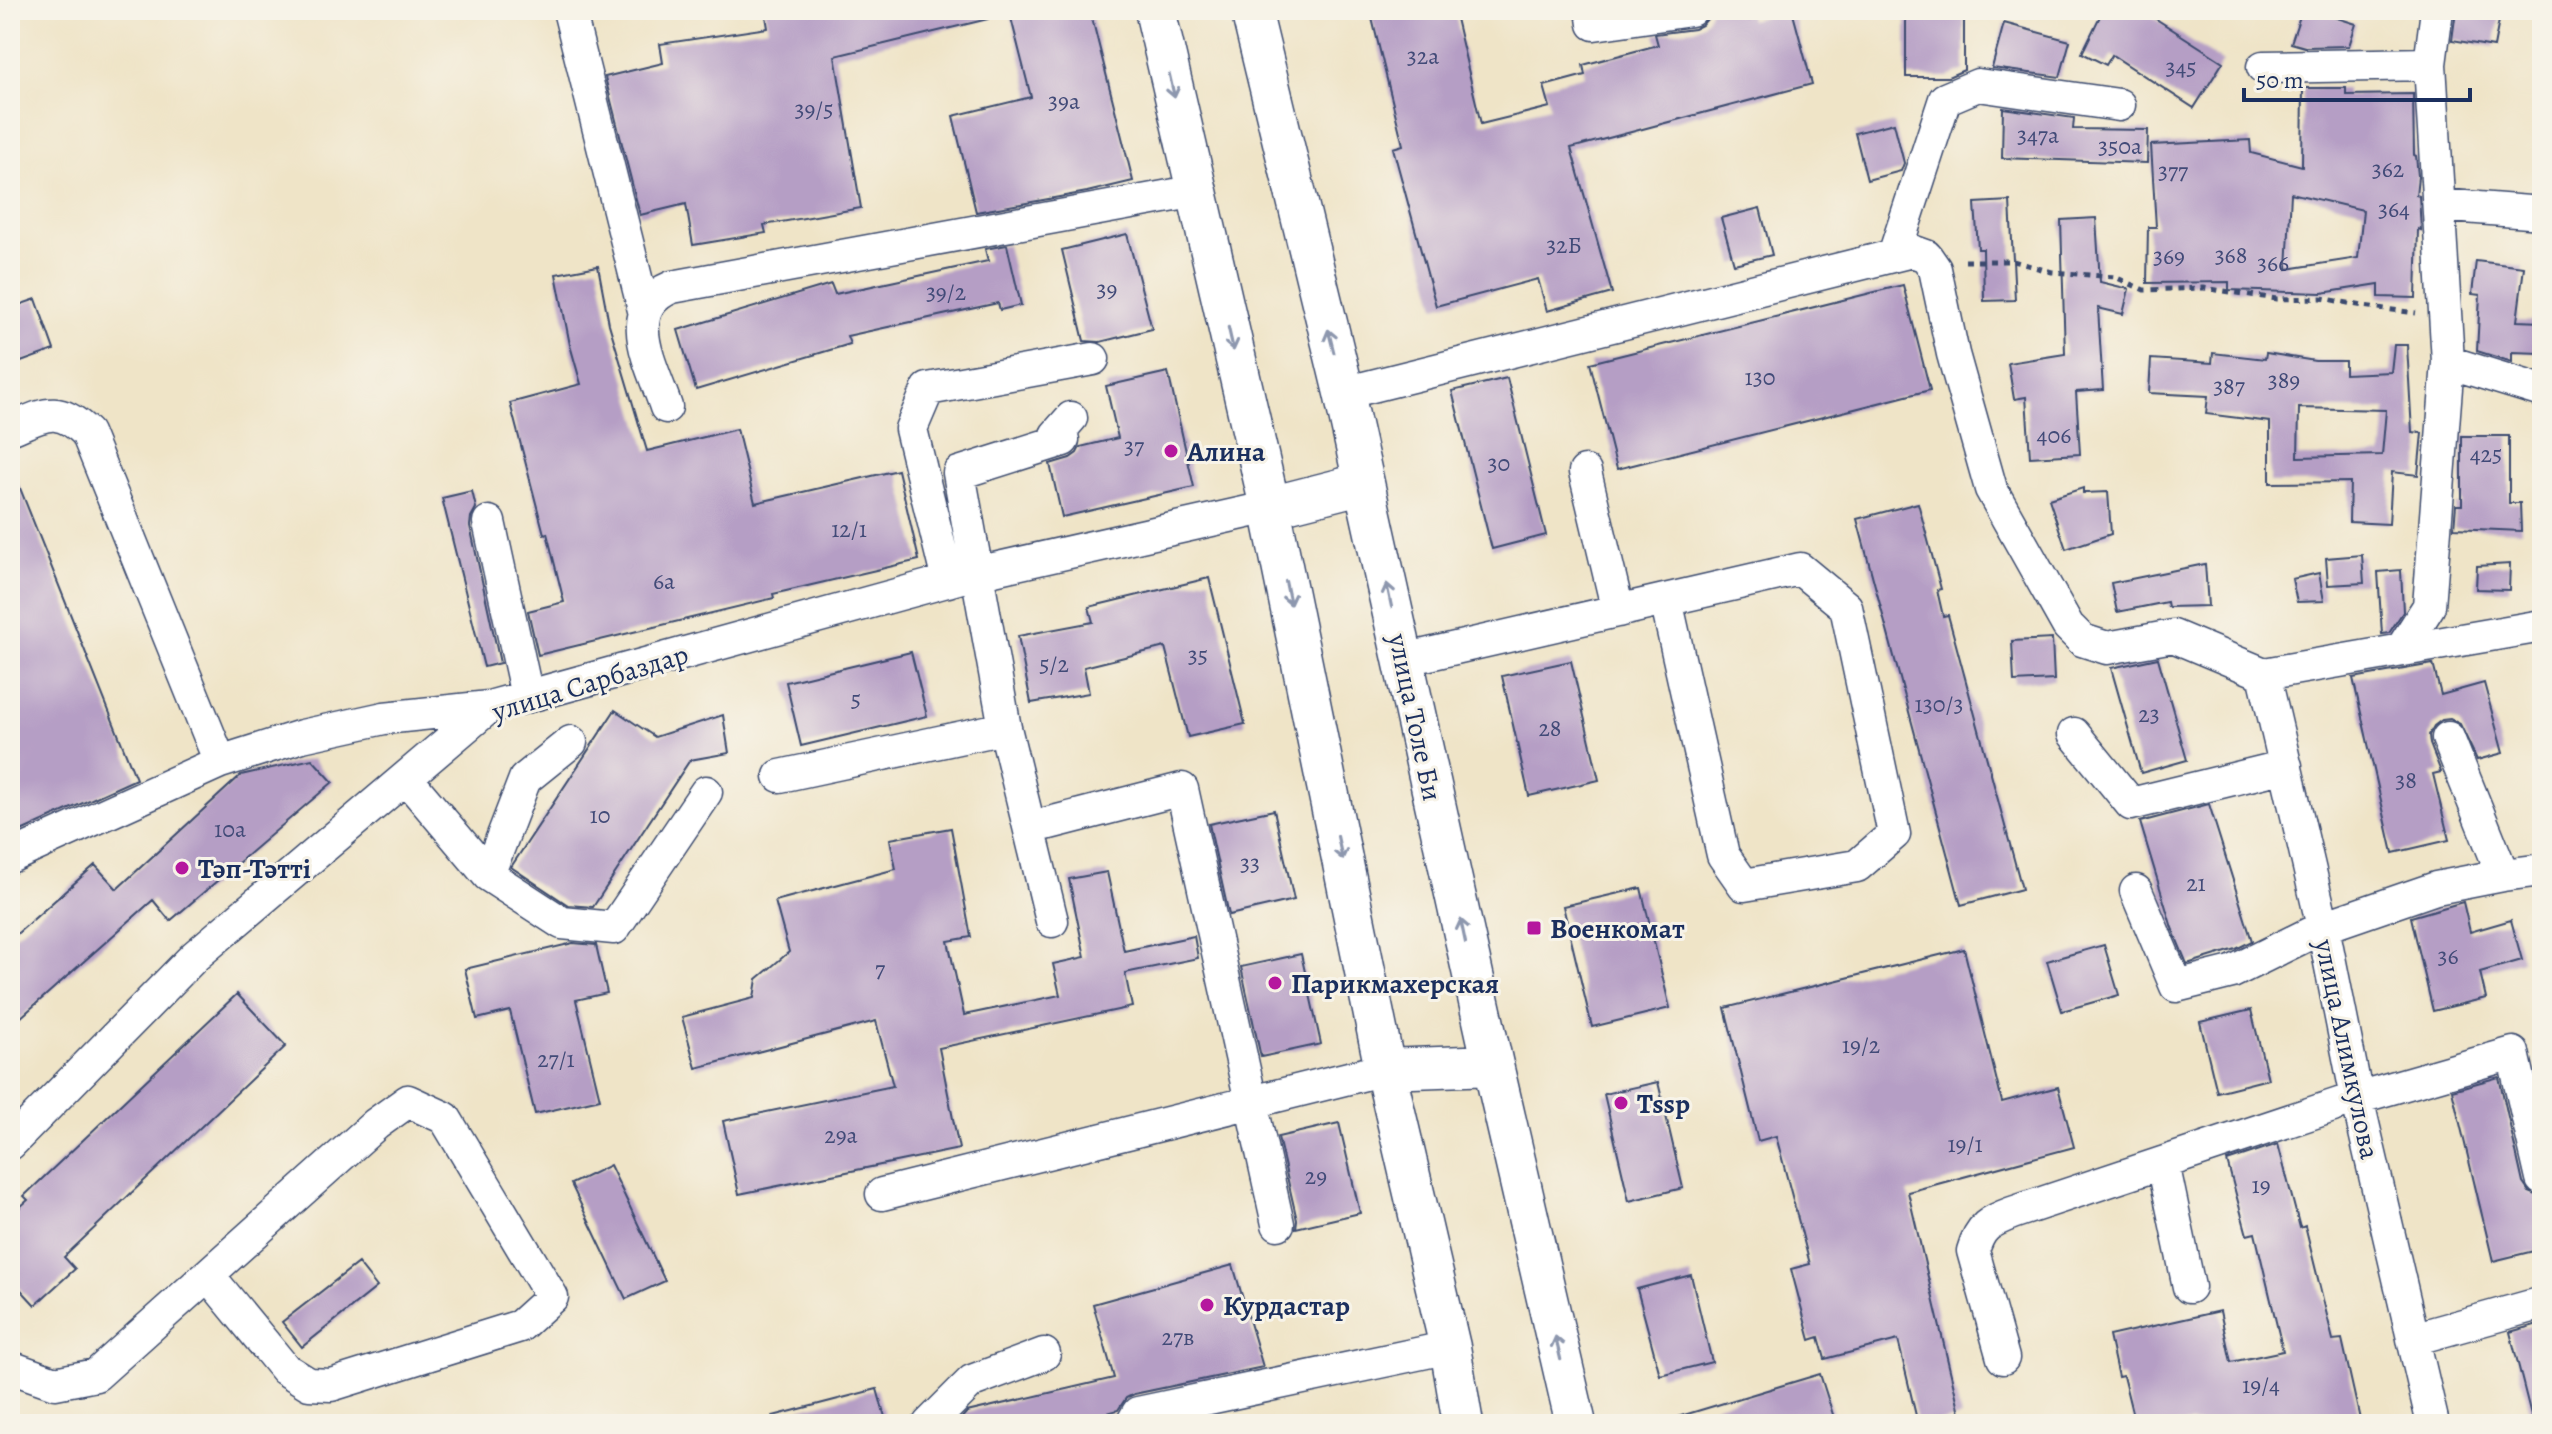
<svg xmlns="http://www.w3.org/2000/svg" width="2552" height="1434" font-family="Alegreya,serif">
<rect width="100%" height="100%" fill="#f7f3e8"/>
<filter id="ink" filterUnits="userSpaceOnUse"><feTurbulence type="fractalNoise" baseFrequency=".0125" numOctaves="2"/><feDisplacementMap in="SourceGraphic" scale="16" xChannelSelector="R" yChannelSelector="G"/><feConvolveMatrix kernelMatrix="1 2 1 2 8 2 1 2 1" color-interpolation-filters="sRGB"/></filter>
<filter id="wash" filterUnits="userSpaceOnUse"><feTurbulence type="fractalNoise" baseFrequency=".006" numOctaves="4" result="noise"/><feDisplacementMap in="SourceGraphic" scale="32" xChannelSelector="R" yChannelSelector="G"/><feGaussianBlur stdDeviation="1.8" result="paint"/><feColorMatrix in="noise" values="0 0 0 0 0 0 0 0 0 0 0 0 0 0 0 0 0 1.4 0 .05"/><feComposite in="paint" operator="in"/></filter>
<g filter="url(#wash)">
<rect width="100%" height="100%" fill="#efe4c7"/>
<g id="blocks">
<path fill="#b59ec5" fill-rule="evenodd" d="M765 10H987L988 19 835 56 861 208 764 225 766 233 693 245 686 204 640 215 605 77 663 63 660 44 768 28Z
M1009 10H1090L1133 181 1087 192 976 212 953 116 1031 97Z
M1370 10H1454L1481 124 1550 107 1544 86 1585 75 1583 65 1658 45 1655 34 1694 29 1702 25 1708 18 1710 10H1748L1750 20 1792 10 1812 84 1571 148 1612 293 1547 311 1538 279 1436 306 1393 148 1403 145Z
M1906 10H1964V70L1948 77H1906Z
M2103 10H2142L2223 62 2194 108 2112 55 2106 65 2082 53Z
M2302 10H2312L2356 24 2349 46 2305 47 2291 43Z
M2456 10H2501L2494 47 2452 40Z
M2004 23 2070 41 2060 77 1992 68Z
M2303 88H2346V95L2413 94 2414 155 2416 156 2418 176 2416 195 2419 196 2421 230 2418 229 2416 298 2379 297V284L2322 293 2229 290V282L2147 283 2148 227H2156L2151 145 2250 140 2251 153 2302 166ZM2291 193 2363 210 2358 258 2287 269Z
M2003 108 2074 118 2073 129 2148 130 2147 163 2002 158Z
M1894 123 1904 163 1901 171 1867 180 1855 133Z
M2010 201 2015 300 1984 301 1983 249H1978L1975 203Z
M1760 208 1772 255 1734 264 1721 218Z
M2096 218 2100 282 2129 289 2123 314 2098 308 2103 390 2076 392 2080 454 2030 457 2026 397 2014 399 2008 363 2065 354 2061 220Z
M1127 234 1152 329 1100 342 1084 341 1062 250Z
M1007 245 1021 305 1000 310 998 303 847 336 850 344 696 390 678 330 831 284 835 294 988 261 985 249Z
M2476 261 2524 267 2517 321 2542 322V353L2512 352V362L2477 351 2480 295 2472 294Z
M598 266 609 324 647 451 737 429 755 503 898 470 919 560 773 594 774 598 538 655 528 611 564 602 547 533 544 534 510 403 581 384 570 345 556 274Z
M1903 285 1930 390 1617 469 1590 363Z
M36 299 54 350 10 366V308Z
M2394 345H2407L2412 432 2422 433 2418 475 2392 472 2389 524 2349 522 2350 482 2270 483V422L2206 414 2208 396 2149 393 2151 359 2212 363 2213 353 2265 359 2266 353 2315 361H2345V374L2391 372ZM2299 408 2386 410 2382 455 2298 457Z
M1168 372 1194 487 1062 517 1050 464 1070 458 1077 453 1080 447 1118 438 1106 386Z
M1507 378 1546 535 1492 549 1452 391Z
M2462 436H2509V503H2520L2521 531 2454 528 2456 505H2462Z
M10 463 136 779 10 836Z
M2083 488V493L2108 492 2111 534 2066 549 2049 499Z
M472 491 476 508 471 517 470 526 500 663 484 667 442 498Z
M1918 503 1941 589 1937 590 1943 616 1948 615 2022 889 1961 905 1857 519Z
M2362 555 2364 583 2328 585 2326 558Z
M2205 564 2208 606 2168 607 2167 602 2117 612 2111 583Z
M2510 564 2509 590 2476 589 2477 566Z
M2401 570 2403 612 2389 633 2382 634 2378 572Z
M2319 573 2324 601 2297 602 2292 579Z
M1209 578 1245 724 1188 737 1165 647 1084 667 1089 693 1031 703 1018 636 1093 622 1089 607Z
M2052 639 2054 680 2014 682 2012 641Z
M911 652 927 716 801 746 786 682Z
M2158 658 2187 760 2141 773 2111 668Z
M1571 661 1599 780 1529 796 1502 676Z
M2433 664 2441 695 2484 683 2503 753 2477 760 2460 724 2450 719 2442 720 2434 726 2429 735 2430 744 2441 772 2433 774 2449 840 2393 853 2353 678Z
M615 710 655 737 723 715 729 753 690 760 593 907 568 905 511 867Z
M312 759 333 782 170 921 153 900 10 1027V940L95 865 117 889 241 775Z
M2209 804 2252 941 2236 949 2187 964 2172 928 2140 822Z
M1274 810 1294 900 1229 915 1209 824Z
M951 828 971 937 948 941 964 1015 1060 995 1053 964 1085 957 1069 879 1107 872 1124 951 1194 936 1198 958 1125 973 1132 1007 939 1048 959 1149 739 1194 723 1121 893 1086 876 1021 696 1068 682 1017 754 998 757 979 789 952 775 901 896 869 890 839Z
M1641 888 1670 1008 1592 1027 1563 906Z
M2463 902 2470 932 2511 920 2522 960 2480 972 2486 998 2433 1011 2411 917Z
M573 943 596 945 607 993 576 1000 600 1099 535 1114 510 1011 477 1019 465 969Z
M2104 945 2119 995 2062 1011 2047 961Z
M1964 949 2002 1102 2058 1087 2074 1147 1908 1192 1961 1417 1930 1424H1918L1898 1340 1825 1359 1819 1337 1810 1340 1791 1269 1810 1264 1776 1136 1758 1141 1725 1008Z
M1301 954 1321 1044 1261 1057 1241 967Z
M237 994 286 1046 64 1257 75 1269 35 1305 10 1278V1216L28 1200 24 1196Z
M2251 1010 2268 1079 2217 1092 2200 1022Z
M2499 1077 2523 1183 2529 1192 2541 1197 2542 1249 2493 1261 2452 1090Z
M1658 1082 1683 1188 1629 1201 1604 1094Z
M1339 1123 1360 1213 1296 1228 1297 1220 1278 1137Z
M2278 1144 2300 1228 2305 1226 2333 1340 2342 1339 2361 1424H2135L2123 1376 2118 1377 2109 1336 2220 1311 2231 1362 2283 1351 2255 1233 2247 1235 2227 1161Z
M610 1165 665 1281 626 1299 571 1184Z
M358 1263 377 1287 302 1347 282 1322Z
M1233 1265 1263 1367 1134 1394 1126 1398 1118 1410 1069 1424H959V1421L967 1412 1114 1378 1093 1304Z
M1691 1275 1712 1362 1660 1375 1637 1289Z
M2542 1323V1422L2533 1423 2510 1332Z
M1820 1374 1836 1424H1674V1418Z
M877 1389 887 1424H774L773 1416Z"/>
</g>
</g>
<g filter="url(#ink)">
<use href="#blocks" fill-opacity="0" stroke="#3b4a6e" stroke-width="2"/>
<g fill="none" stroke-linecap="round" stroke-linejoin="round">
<g stroke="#3b4a6e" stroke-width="35">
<path id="minor" d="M571 10 570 14 644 310
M1592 10 1594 24 1691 10
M2263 67 2430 64
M2439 205 2542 213
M1894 255 1945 99 1978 85 2119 105
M2448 362 2542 391
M1344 393 1912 251 1926 256 1935 269 1953 354 1991 489 2068 626 2082 640 2107 648 2173 636 2264 674 2542 626
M666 407C653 367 618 309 672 287L1197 191
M10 429C44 415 57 404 87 433L220 762
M1585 472 1618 611
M489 522 527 696
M948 581 911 429 928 389 1093 359
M2401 650 2429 606 2448 362 2430 64 2437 10
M1403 660 1800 569 1846 607 1894 834 1857 866 1744 885 1723 855 1666 600
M2264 674 2323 927 2357 1098 2433 1424
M1005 728 1052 921
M2074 734 2131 804 2286 766
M2448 738 2503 875
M780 776 1005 728 959 473 1063 440 1056 435 1071 418
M406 778 488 875 562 923 614 928 706 792
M1030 828 1182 789 1278 1224
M10 857 220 762 302 736 384 718 489 707
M488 875 525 779 571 742
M2136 891 2176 986 2232 972 2323 927 2436 888 2503 875 2542 870
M10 1144 195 956 489 707 976 573 1270 507
M2163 1163 2189 1287
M882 1194 1385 1069
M2413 1339 2542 1303
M2003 1358 1973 1251C1980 1226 1989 1222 2012 1213L2357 1098 2513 1053 2542 1179
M10 1367 55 1383 96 1375 376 1124 408 1101 445 1118 552 1297 520 1326 331 1385 309 1384 285 1369 208 1275
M929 1424 972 1381 1044 1354
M1132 1424 1138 1413 1450 1347"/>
</g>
<g stroke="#3b4a6e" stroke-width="43">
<path id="major" d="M1155 10 1270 507 1385 1069 1450 1347 1463 1424
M1251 10 1344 393 1493 1065 1576 1424
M1270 507 1364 483
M1385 1069 1493 1065"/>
</g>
<path stroke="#3b4a6e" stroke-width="5" stroke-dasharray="6 6" stroke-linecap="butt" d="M1965 261H2013L2052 272 2115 277 2144 290 2204 288 2277 299 2322 298 2363 306 2416 313"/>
<use href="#minor" stroke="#fff" stroke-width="32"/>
<use href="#major" stroke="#fff" stroke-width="40"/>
</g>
<defs><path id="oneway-shaft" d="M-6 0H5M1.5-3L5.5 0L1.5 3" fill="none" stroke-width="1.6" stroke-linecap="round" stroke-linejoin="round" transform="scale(2)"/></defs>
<g stroke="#8d97ae">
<use href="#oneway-shaft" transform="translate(1172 86) rotate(77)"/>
<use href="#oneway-shaft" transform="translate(1231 339) rotate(77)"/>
<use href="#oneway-shaft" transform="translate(1331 341) rotate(-104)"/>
<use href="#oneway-shaft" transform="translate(1288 593) rotate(78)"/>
<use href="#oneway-shaft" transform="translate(1389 595) rotate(-102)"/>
<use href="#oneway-shaft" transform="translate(1340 848) rotate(78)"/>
<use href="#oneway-shaft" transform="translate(1463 931) rotate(-102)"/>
<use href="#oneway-shaft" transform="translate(1558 1348) rotate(-103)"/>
</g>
</g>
<g fill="#b5179e" stroke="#f7f3e8" stroke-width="3">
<circle cx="1171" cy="451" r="8"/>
<circle cx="182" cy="868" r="8"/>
<rect x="1526" y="920" width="16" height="16" rx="4"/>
<circle cx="1275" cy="983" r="8"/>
<circle cx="1621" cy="1103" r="8"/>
<circle cx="1207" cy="1305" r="8"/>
</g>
<g text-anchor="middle" stroke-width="6" stroke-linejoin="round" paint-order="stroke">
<g font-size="24" fill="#424b78">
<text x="1423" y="64">32а</text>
<text x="2181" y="75">345</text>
<text x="1064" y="109">39а</text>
<text x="814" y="117">39/5</text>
<text x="2038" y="143">347а</text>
<text x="2120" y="154">350а</text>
<text x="2388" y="177">362</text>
<text x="2173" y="179">377</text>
<text x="2394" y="217">364</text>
<text x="1564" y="253">32Б</text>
<text x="2231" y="263">368</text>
<text x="2169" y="264">369</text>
<text x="2273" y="271">366</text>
<text x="1107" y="297">39</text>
<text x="946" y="300">39/2</text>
<text x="1760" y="385">130</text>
<text x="2284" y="388">389</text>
<text x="2229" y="394">387</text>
<text x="2054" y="443">406</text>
<text x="1134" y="454">37</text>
<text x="2486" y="462">425</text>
<text x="1499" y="471">30</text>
<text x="849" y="537">12/1</text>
<text x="664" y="589">6а</text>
<text x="1198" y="663">35</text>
<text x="1054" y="672">5/2</text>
<text x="856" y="707">5</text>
<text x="1939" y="712">130/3</text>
<text x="2149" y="722">23</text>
<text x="1550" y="736">28</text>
<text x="2406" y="788">38</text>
<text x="600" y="823">10</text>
<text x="230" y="837">10а</text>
<text x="1250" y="871">33</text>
<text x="2196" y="891">21</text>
<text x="2448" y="964">36</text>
<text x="880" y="977">7</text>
<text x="1861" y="1053">19/2</text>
<text x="556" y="1067">27/1</text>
<text x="841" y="1143">29а</text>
<text x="1965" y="1152">19/1</text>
<text x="1316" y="1184">29</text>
<text x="2261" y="1193">19</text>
<text x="1178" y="1345">27в</text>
<text x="2261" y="1393">19/4</text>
</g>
<g font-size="28" font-weight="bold" fill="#1b2f5e" stroke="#f7f3e8" text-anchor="start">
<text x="1187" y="461">Алина</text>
<text x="198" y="878">Тәп-Тәтті</text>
<text x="1550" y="938">Военкомат</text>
<text x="1291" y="993">Парикмахерская</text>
<text x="1637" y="1113">Tssp</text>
<text x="1223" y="1315">Курдастар</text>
</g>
<g font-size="28" fill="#1b2f5e" stroke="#f7f3e8">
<text transform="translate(590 682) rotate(-17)" y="10">улица Сарбаздар</text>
<text transform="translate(1416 717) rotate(78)" y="10">улица Толе Би</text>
<text transform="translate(2348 1049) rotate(78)" y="10">улица Алимкулова</text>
</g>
</g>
<rect width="2552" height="1434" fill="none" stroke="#f7f3e8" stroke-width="40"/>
<path d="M2244 88v12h226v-12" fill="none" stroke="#1b2f5e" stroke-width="4"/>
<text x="2256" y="88" font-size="24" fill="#1b2f5e" stroke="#f7f3e8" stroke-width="6" paint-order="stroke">50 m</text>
</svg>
